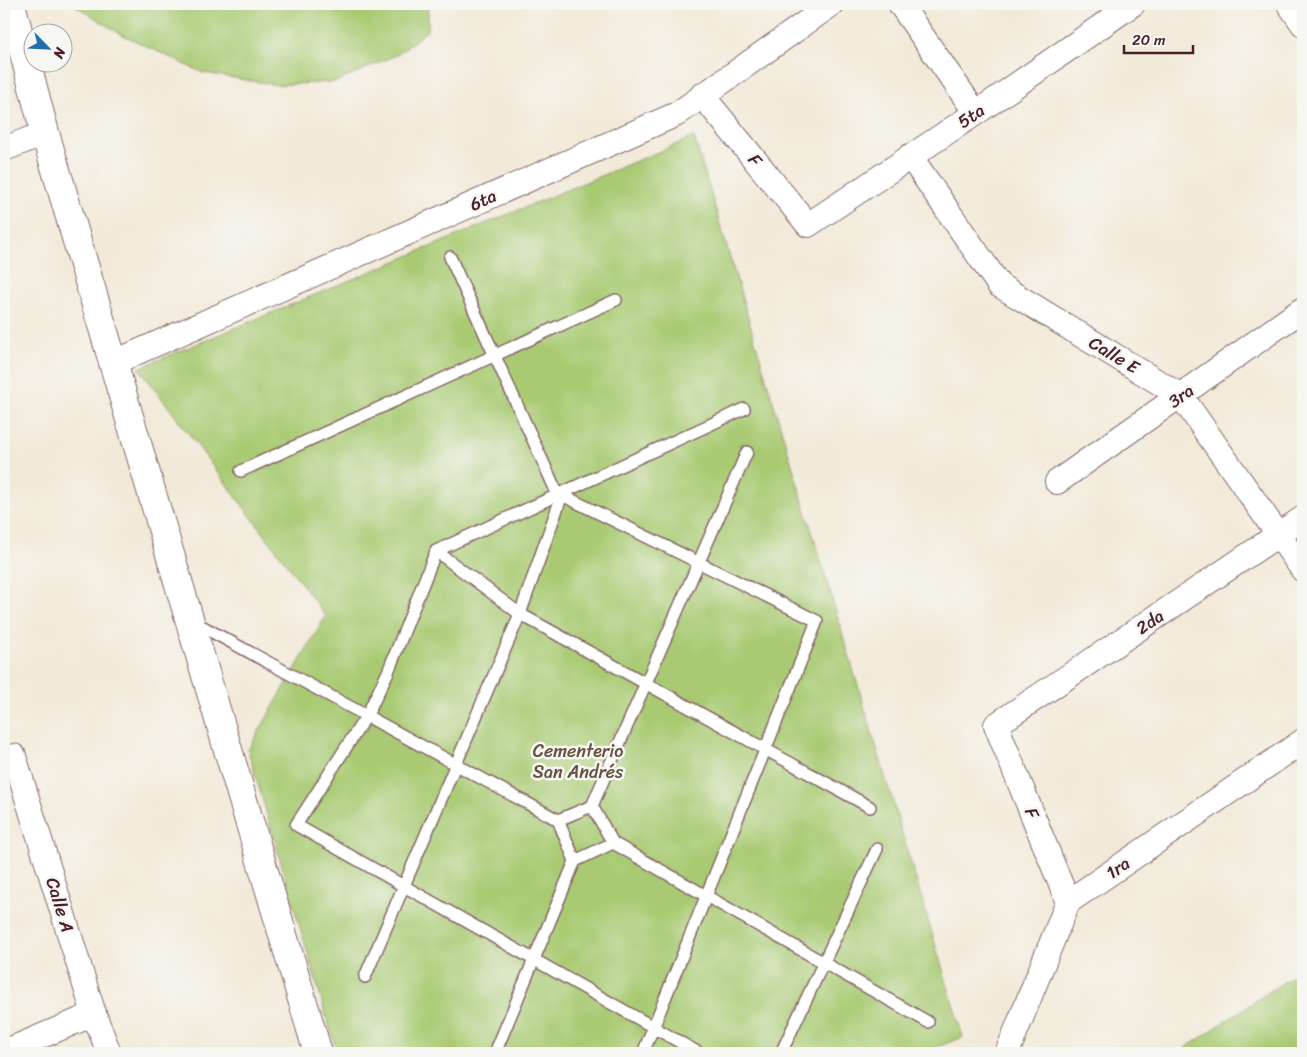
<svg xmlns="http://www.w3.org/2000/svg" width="1307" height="1057" font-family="Sriracha,sans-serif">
<rect width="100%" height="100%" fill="#f6f6f2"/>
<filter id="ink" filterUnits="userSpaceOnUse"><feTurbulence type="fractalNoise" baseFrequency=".02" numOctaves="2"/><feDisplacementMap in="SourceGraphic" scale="10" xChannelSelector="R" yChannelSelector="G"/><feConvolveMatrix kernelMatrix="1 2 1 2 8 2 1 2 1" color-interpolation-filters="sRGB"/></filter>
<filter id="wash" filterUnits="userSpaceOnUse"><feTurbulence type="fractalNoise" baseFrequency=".0096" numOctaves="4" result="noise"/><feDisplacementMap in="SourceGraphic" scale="20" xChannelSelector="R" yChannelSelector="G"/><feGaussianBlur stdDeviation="1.12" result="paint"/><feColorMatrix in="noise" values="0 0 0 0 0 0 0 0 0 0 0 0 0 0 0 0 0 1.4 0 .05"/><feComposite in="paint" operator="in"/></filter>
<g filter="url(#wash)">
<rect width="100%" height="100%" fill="#f2ead9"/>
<path fill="#a9ca72" stroke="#7a744e" d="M73 4H428V30L396 55 336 82 277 85 203 73 119 33Z
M694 137 963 1037 922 1053H337L248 750 326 616 139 368Z
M1303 969V1053H1178Z"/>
</g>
<g filter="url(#ink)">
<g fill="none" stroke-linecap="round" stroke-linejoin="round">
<g stroke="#856668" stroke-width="14">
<path id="service" d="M450 257 558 495
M241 471 616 300
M436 551 520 614 870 807
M194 622 558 820 575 861 495 1053
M592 806 613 843 928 1022
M558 820 592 806 747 452
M575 861 613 843
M365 977 520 614 562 495 817 621 643 1053
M699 1053 296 825 367 715 388 672 436 551 744 409
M781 1053 877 849"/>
</g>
<g stroke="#856668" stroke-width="26">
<path id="minor" d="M900 4 976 113
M1289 4 1303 24
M702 95 808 225 976 113 1133 4
M4 149 45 133
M910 156 999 285 1181 396 1303 570
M115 362 677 114 832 4
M1057 482 1303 309
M14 756 94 1014 109 1053
M1068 902 996 725 1303 518
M4 1052 94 1014
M1007 1053 1068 902 1303 741"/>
</g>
<g stroke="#856668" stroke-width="30">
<path id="tertiary" d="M11 4 45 133 318 1053"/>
</g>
<use href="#service" stroke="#fff" stroke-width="11"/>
<use href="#minor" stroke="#fff" stroke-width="24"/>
<use href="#tertiary" stroke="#fff" stroke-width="28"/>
</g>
</g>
<g text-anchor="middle" stroke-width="5" stroke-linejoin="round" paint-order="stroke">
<g font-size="18" fill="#4a1f2b" stroke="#f6f6f2">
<text transform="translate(971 116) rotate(-34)" y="6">5ta</text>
<text transform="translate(755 160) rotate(51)" y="6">F</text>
<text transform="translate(483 200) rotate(-24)" y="6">6ta</text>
<text transform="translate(1114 355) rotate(31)" y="6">Calle E</text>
<text transform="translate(1181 396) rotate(-35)" y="6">3ra</text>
<text transform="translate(1150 622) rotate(-34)" y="6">2da</text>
<text transform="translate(1032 813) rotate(68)" y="6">F</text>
<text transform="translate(1118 868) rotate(-34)" y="6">1ra</text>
<text transform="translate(60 905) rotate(73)" y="6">Calle A</text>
</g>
<g font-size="18" fill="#665240" stroke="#f6f6f2">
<text x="578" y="757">Cementerio<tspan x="578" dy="21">San Andrés</tspan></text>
</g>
</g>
<rect width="1307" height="1057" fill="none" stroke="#f6f6f2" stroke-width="20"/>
<g transform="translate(48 48) rotate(114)"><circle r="24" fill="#f6f6f2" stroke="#b1a0a2"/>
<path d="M0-4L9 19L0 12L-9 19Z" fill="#1f6fb2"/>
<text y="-8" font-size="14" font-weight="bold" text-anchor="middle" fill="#4a1f2b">N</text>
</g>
<path d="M1124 45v8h69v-8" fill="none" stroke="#4a1f2b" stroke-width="2.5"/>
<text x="1132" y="45" font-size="15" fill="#4a1f2b" stroke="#f6f6f2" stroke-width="4" paint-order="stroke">20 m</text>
</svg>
